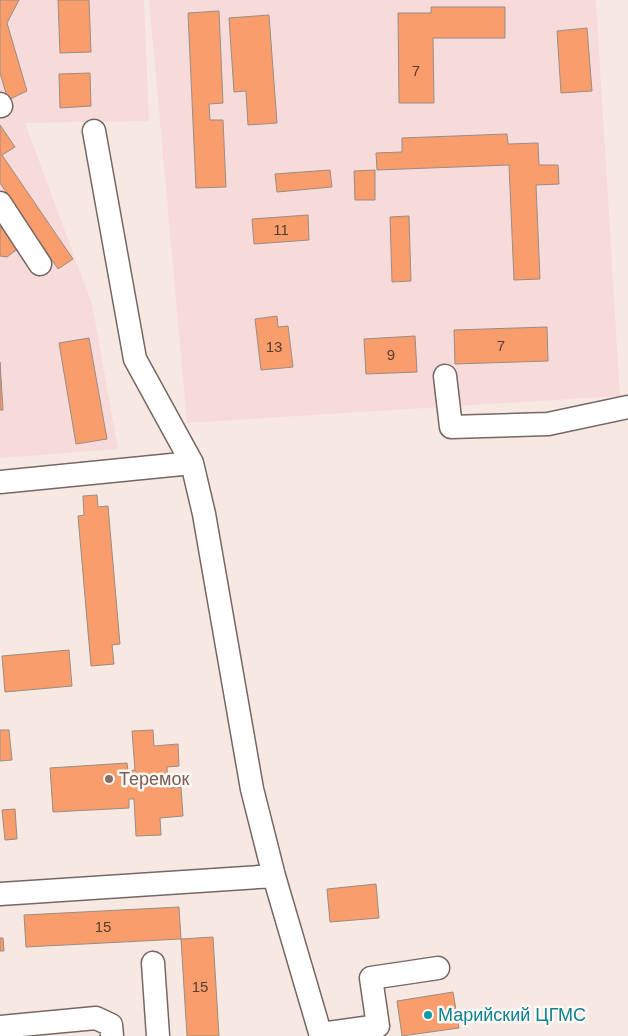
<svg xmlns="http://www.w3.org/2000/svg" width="628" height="1036" font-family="Arial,sans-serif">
<rect width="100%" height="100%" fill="#f8e8e2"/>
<path fill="#f6dbda" d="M0 0H144L149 121 25 123 92 304 118 449 0 458Z
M149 0H596L620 396 187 423Z"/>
<path fill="#f89d6b" stroke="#9a8c85" d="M0 0H19L7 23 27 91 8 100 0 73Z
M58 0H89L91 52 60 53Z
M431 7H505V38H433L434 103H399L398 13H431Z
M219 11 223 103 209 104 210 120H223L226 187 196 188 188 13Z
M269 15 277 123 248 125 246 91 234 92 229 18Z
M587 28 592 91 561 93 557 31Z
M90 73 91 106 60 108 59 74Z
M0 125 15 147 2 155 73 259 58 269 0 183Z
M507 134 508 144 538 143 539 165H558L559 184 536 185 540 279 514 280 509 165 377 170 376 153 402 152V138Z
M330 170 332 187 277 192 275 174Z
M375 170V200H355L354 171Z
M308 215 309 240 254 244 252 219Z
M409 216 411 281 392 282 390 217Z
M0 221 19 248 7 257 0 256Z
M277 316 278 327 288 326 293 367 261 370 255 319Z
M547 327 548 361 455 364 454 330Z
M415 336 417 372 366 374 364 339Z
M89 338 107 439 76 444 59 343Z
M0 362 3 410H0Z
M97 495 98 507 108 506 120 644 112 645 114 664 91 666 78 516 84 515 83 496Z
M69 650 72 686 5 692 2 656Z
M0 730H9L12 760 0 761Z
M153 730 154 746 178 744 179 766 167 767 168 788 181 787 183 816 160 818 161 835 136 836 134 799H129V808L53 812 50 768 127 763 128 771 135 770 132 731Z
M15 809 17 839 5 840 2 810Z
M376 884 379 918 330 922 327 889Z
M179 907 181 939 26 947 24 915Z
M213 937 219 1036H187L181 939Z
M0 938H3L4 951H0Z
M453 992 459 1028 402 1036 397 1001Z"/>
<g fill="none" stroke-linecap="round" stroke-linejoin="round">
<g stroke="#756762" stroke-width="25">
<path id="minor" d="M0 104 1 106
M94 131 135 359 192 463 204 514 252 789 274 876 321 1036
M0 203 40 264
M445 376 451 427 548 424 628 407
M0 482 192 463
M0 894 274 876
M153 963 158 1036
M0 1027 96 1018 111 1025 112 1036
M321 1034 378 1026 371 978 438 968"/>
</g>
<use href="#minor" stroke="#fff" stroke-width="22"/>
</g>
<circle fill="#8d6e63" stroke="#fef8f5" stroke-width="2" cx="109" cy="779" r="5"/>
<circle fill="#0f9aa8" stroke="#fef8f5" stroke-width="2" cx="428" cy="1015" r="5"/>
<g text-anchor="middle" stroke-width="5" stroke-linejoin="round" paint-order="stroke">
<g font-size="15" fill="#583d2f">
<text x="416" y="76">7</text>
<text x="281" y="235">11</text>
<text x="501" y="351">7</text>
<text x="274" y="352">13</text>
<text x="391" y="360">9</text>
<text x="103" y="932">15</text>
<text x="200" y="992">15</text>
</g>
<g font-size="18" fill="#785e54" stroke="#fef8f5" text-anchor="start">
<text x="119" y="785">Теремок</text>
</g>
<g font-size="18" fill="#0d838f" stroke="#fef8f5" text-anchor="start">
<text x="438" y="1021">Марийский ЦГМС</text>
</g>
</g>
</svg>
